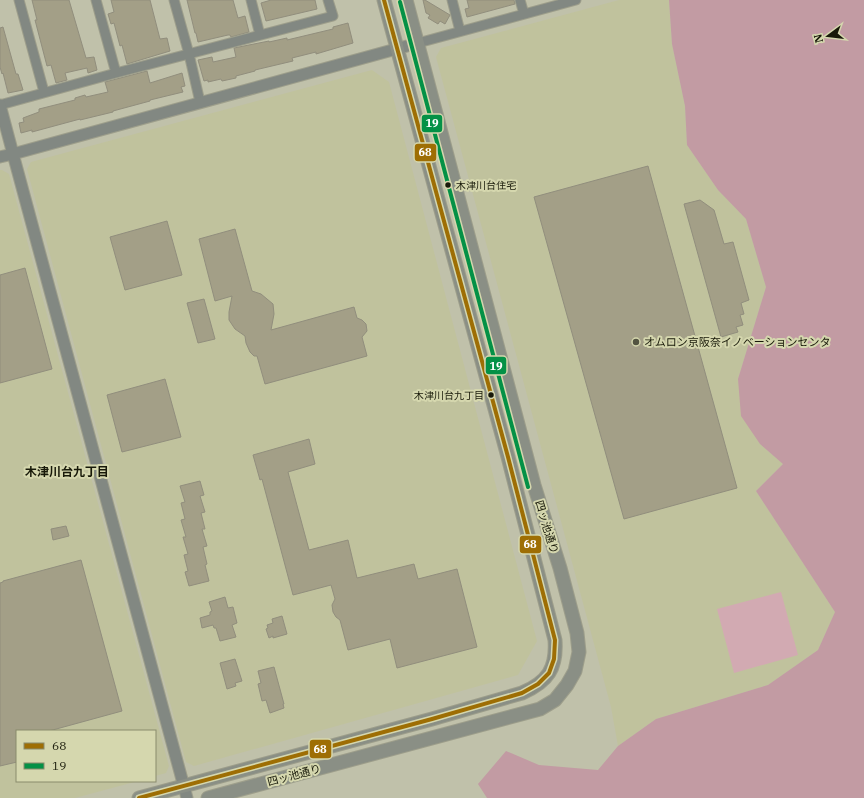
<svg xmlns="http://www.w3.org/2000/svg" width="864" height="798" font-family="'IBM Plex Serif','Noto Sans JP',serif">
<rect width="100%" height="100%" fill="#c0c1aa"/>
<path fill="#c0c29d" d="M619 0H669L672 44 685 106 687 145 718 190 746 219 766 287 738 379 760 444 783 464 756 491 835 612 818 650 768 685 656 719 618 746 611 707 436 57 441 48Z
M372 70 389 82 537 641 518 675 194 766 186 762 27 169 31 162Z
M0 170H2L9 174 169 766 166 773 155 776V731H17V781H138L75 798H0Z"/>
<path fill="#d2aab2" d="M781 592 798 655 734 673 717 609Z"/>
<path fill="#c29ba3" d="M669 0H864V798H487L478 784 506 751 539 765 598 770 618 746 656 719 768 685 818 650 835 612 756 491 783 464 760 444 741 416 738 379 766 287 746 219 718 190 687 145 685 106 672 44Z"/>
<path fill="#a39f87" stroke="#918e7d" d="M32 0H69L86 58 94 57 97 70 88 73 87 68 65 73 67 80 56 83 51 65 47 66 35 20H37Z
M111 0H150L160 39 167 38 170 51 127 64 122 45 120 46 114 23 111 24 108 14 114 12Z
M187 0H233L238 18 245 16 249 32 231 37 230 35H228L198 42 196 33H195Z
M271 0H315L317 9 266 21 261 3Z
M423 0H425L450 15 445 24 440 21 438 24 428 18 430 15 426 13Z
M467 0H514L515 4 467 17 465 9 469 8Z
M348 23 353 43 316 54V52L292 58 293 61 255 70V71L236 76V78L222 81 221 79 208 82V80L204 81 198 60 212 57 213 62 236 57 234 48 269 41V42L287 38V40L333 29V27Z
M3 27 16 74H18L23 90 8 93 3 73 2 74 0 67V28Z
M147 71 150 83 182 73 185 86 181 87 183 92 150 100V101L113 111V112L80 120V119L32 132V130L21 133 19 123 24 122 23 118 39 112V109L75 100V98L85 95 86 97 108 92 105 82Z
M648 166 737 488 624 519 534 197Z
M700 200 714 210 724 244 733 242 749 300 741 303 744 314 740 315 743 325 736 327 738 332 721 337 684 204Z
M167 221 182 275 125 290 110 237Z
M235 229 252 291 261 294 273 304 274 314 271 330 354 307 357 318 362 320 366 324 367 331 362 337 367 356 265 384 257 356H254L250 352 246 343 245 336 235 329 229 320V312L232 296 215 301 199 239Z
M25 268 52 369 0 383V275Z
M204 299 215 339 198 343 187 303Z
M165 379 181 437 122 452 107 395Z
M309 439 315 464 288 472 309 550 348 540 357 578 414 564 418 579 457 569 477 647 397 668 390 639 348 650 340 620 336 617 333 612 332 605 335 599 331 585 293 595 262 479 260 480 253 455Z
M200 481 204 495 200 496 205 512 201 513 205 529H202L207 546 203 547 207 564 205 565 209 581 189 586 185 572 188 571 184 555 188 554 183 537H186L181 520 185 519 181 503 185 502 180 486Z
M66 526 69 536 53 540 51 529Z
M81 560 122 711 49 731H17V762L0 766V583L3 582V581Z
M225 597 228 608 233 607 237 623 232 625 236 637 220 641 216 628H214L213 625 202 628 200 618 210 615V612L212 611 209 602Z
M282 616 287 634 273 638V636L269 638 266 629 268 628 267 625 273 623 272 619Z
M235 659 242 681 235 683 236 686 227 689 220 663Z
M274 667 284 704H283L284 708 270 713 266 700 262 701 258 684 261 683 258 671Z"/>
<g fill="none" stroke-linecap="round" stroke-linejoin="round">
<g stroke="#9d9e8b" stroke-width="11">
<path id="minor" d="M19 0 44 92
M96 0 116 73
M174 0 189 54 200 102
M251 0 260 35
M452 0 460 31
M520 0 524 14
M418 43 576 0
M0 105 116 73 333 16 328 0"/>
</g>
<g stroke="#9d9e8b" stroke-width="13">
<path id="tertiary" d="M0 105 13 154 418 43
M0 157 13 154 187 798"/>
</g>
<g stroke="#9d9e8b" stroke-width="15">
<path id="secondary" d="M139 798 432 719 522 693C548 682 557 668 555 640L508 457 384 0
M208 798 540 709 555 700 567 685 575 671 579 652 577 633 560 568 534 485 406 0"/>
</g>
<use href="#minor" stroke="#828882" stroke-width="9"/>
<use href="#tertiary" stroke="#828882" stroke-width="11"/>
<use href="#secondary" stroke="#8a8f85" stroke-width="13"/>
<g stroke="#d5d7ae" stroke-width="7">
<path id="bus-1" d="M139 798 432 719 522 693 538 684 549 673 554 659 555 640 508 457 384 0"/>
</g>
<g stroke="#d5d7ae" stroke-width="7">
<path id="bus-2" d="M400 2 528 487"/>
</g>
<use href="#bus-1" stroke="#9e6e04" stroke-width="4"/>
<use href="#bus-2" stroke="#049146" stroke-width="4"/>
</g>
<g fill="#181909" stroke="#d5d7ae" stroke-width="1.5">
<circle cx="448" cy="185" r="3.5"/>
<circle cx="491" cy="395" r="3.5"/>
</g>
<circle fill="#535441" stroke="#d5d7ae" stroke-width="1.5" cx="636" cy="342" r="4"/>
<g text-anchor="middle" stroke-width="4" stroke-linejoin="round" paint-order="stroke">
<g font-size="10" fill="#181909" stroke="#d5d7ae" text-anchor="start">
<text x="456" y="189">木津川台住宅</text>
<text x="484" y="399" text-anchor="end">木津川台九丁目</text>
</g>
<g font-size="11" fill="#181909" stroke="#d5d7ae" text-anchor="start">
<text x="644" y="346">オムロン京阪奈イノベーションセンタ</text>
</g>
<g font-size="11" fill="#181909" stroke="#d5d7ae">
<text transform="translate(547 527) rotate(73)" y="4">四ッ池通り</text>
<text transform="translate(294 775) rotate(-15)" y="4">四ッ池通り</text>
</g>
<g font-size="12" font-weight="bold" fill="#181909" stroke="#d5d7ae">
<text x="67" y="476">木津川台九丁目</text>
</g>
</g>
<g stroke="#d5d7ae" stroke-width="1.5">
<rect x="421" y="114" width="22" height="19" rx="4" fill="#049146"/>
<rect x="414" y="143" width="23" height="19" rx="4" fill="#9e6e04"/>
<rect x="485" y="356" width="22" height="19" rx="4" fill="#049146"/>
<rect x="519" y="535" width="23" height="19" rx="4" fill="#9e6e04"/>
<rect x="309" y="739" width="23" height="20" rx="4" fill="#9e6e04"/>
</g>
<g font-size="11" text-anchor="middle" font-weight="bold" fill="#fff">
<text x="432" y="127">19</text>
<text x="425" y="156">68</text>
<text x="496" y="370">19</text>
<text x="530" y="548">68</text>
<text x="320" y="753">68</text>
</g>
<rect x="16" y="730" width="140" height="52" fill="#d5d7ae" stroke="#898b6c"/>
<rect x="24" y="743" width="20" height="6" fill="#9e6e04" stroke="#898b6c"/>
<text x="52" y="750" font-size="12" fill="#181909">68</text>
<rect x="24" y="763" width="20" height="6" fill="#049146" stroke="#898b6c"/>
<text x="52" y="770" font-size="12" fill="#181909">19</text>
<g transform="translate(828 36) rotate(255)" stroke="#d5d7ae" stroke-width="3" paint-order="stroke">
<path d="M0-3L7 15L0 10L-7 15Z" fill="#181909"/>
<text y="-6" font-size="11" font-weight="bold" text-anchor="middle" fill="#181909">N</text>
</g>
</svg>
